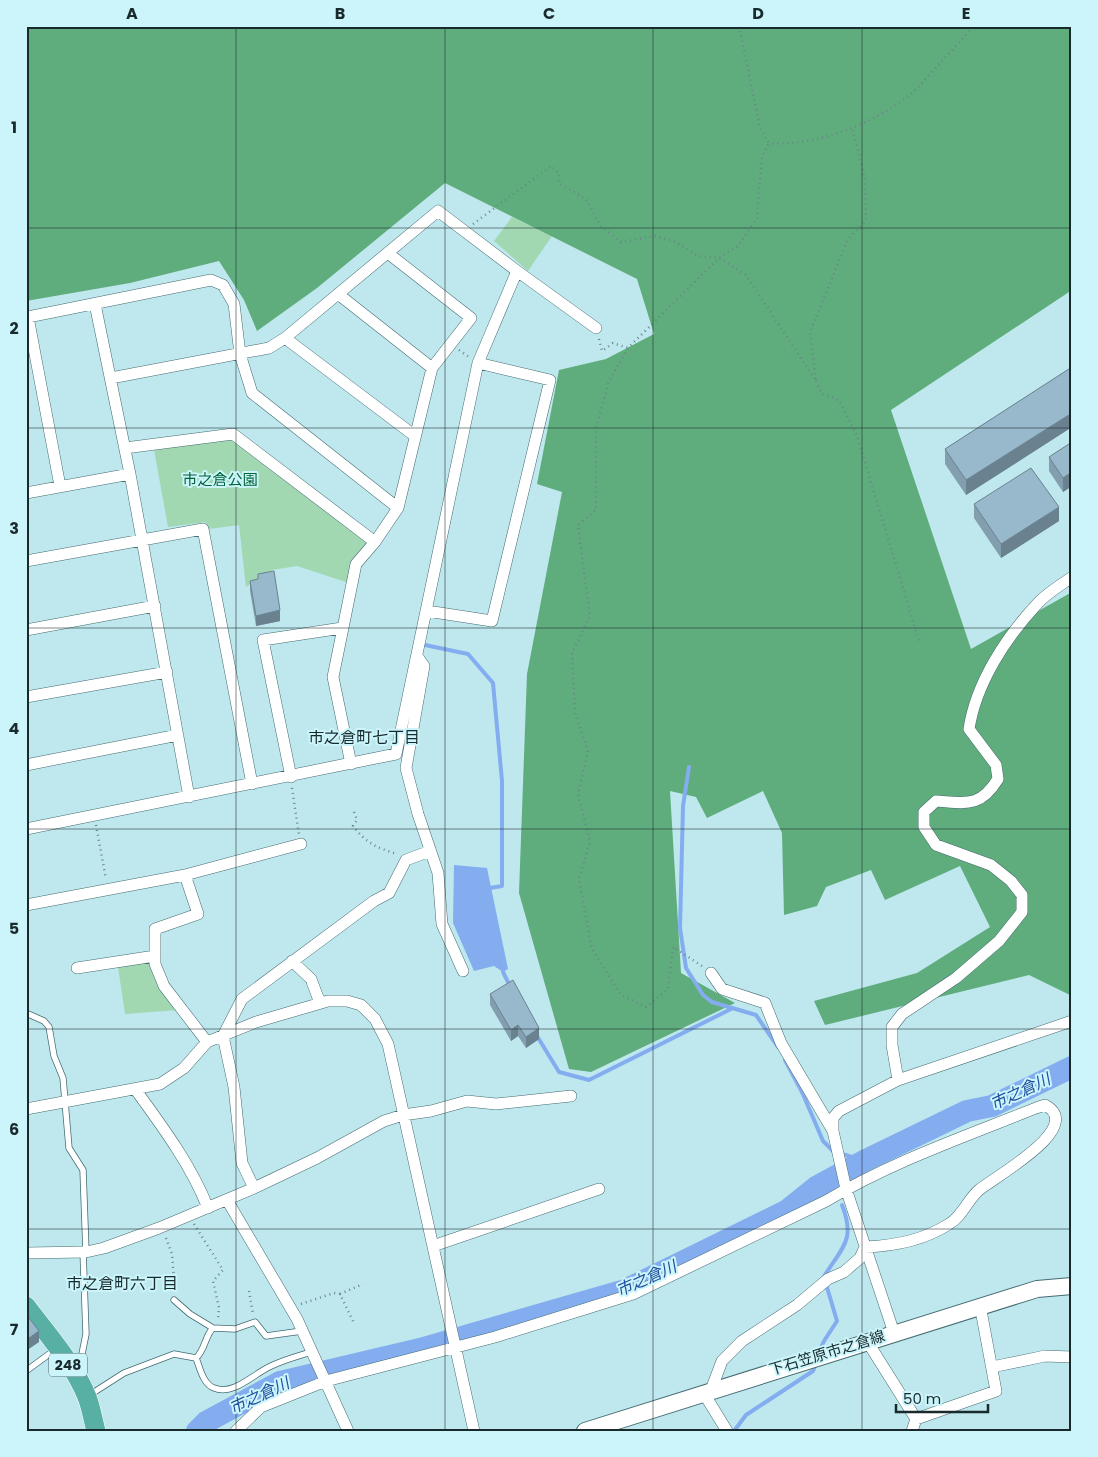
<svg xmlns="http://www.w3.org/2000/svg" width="1098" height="1457" font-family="Poppins,'Noto Sans JP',sans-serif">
<rect width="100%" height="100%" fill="#bee8ee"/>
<path fill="#a1d8b2" d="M512 217 552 236 528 271 494 241Z
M233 434 375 542 356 564 352 584 297 566 272 570 246 587 239 525 209 529 206 522 168 527 153 444Z
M151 959 178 1010 125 1014 118 967Z"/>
<path fill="#5fad7c" d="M26 26H1072V290L891 410 971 649 1072 592V996L1029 975 825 1025 814 1001 917 973 990 927 960 866 885 900 871 870 826 887 817 906 784 915 782 833 763 791 707 818 696 797 670 791 681 973 735 1003 591 1072 569 1069 519 893 527 674 562 492 537 484 559 370 606 359 654 334 637 279 445 183 317 288 257 331 244 300 219 261 130 283 26 301Z"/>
<path fill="#84adf0" d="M454 865 487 868 508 969 503 972 494 966 474 971 453 923Z"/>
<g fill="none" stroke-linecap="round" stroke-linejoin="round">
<path stroke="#84adf0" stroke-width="4" d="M425 645 468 654 493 683 502 781V886L490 888
M689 767 683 806 680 928 686 968 703 995 712 1002 756 1015 778 1047
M503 972 510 986
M537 1036 559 1072 589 1080 731 1009
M785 1060 802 1092 823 1141 833 1151 864 1161
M831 1180 833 1184
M823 1278C842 1247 856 1241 842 1205
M819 1352 824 1341 837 1321 826 1284
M734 1431 746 1415 813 1371 816 1364"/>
<path stroke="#84adf0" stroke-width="22" d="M197 1431 206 1422 280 1382 420 1349 625 1290 786 1211 816 1187 864 1161 967 1111 992 1106 1072 1067"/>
<g stroke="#456b71" stroke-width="7">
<path id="service" d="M26 1013 44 1021 49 1027 54 1056 63 1078 69 1148 83 1170 86 1252
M174 1300 190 1314 213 1328
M196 1358C205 1350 205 1336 213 1328L235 1329 255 1322 266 1336 302 1331
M73 1365 82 1354 86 1334 83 1251
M26 1371 56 1349
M88 1396 124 1373 174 1354 196 1358C200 1368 203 1384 214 1388 234 1396 253 1374 271 1366 283 1360 298 1356 311 1352"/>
</g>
<g stroke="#456b71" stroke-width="12">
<path id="minor" d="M517 271 596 328
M338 294 432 368
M95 304 130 474 189 797
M285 338 415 436
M125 448 233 434 375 542
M60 486 28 317 211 280 223 285 234 304 240 354 252 393 398 508
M26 493 130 474
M26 561 203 529 252 784
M427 611 492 621 550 380 478 363
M26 630 155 606
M417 656 424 666 406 768 418 814 438 873 442 924 463 971
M26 697 167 672
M351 764 333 677 356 564 375 542 398 508 432 368 471 318 389 254
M26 765 178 735
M291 777 263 640 342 628
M26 829 396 754 478 363 517 271 438 211 285 338 269 348 111 378
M185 875 301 844
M26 905 185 875 198 914 155 929V964L164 986 207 1042
M292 961 311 979 320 1003
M77 968 155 956
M711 973 722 989 765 1003 781 1043 833 1131
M898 1080 892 1045V1027L902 1014 956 978 999 941 1022 912V895L1011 881 991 865 936 845 924 827V812L936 801C966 803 980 808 998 779L996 765 969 729C976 683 1006 637 1038 603 1047 593 1061 585 1072 577
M135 1089C162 1126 191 1165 208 1208
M26 1109 160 1084 184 1068 207 1042 256 1022 328 1001H347L361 1005 375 1019 388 1044 474 1431
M254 1188 242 1163 234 1087 223 1036 242 999 374 901 389 893 406 860 430 851
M227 1200 297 1319 348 1431
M433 1246 599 1189
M26 1253 86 1252 104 1248 159 1228 254 1188 317 1158 384 1121 403 1115 431 1111 467 1101 496 1104 571 1096
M894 1333 846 1189 833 1131V1118L839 1111 898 1080 1072 1021
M867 1341 916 1419 912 1431
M992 1367 1045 1356 1072 1357
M703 1392 727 1431
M916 1419 996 1391 980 1305
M236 1431 261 1407 326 1381 495 1337 633 1294 826 1201C891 1162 966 1136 1036 1108L1045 1105C1086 1127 996 1176 979 1190 968 1199 962 1217 949 1224 924 1240 894 1246 865 1247L860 1258 844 1272 828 1279 797 1305 742 1341 722 1361 711 1390"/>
</g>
<g stroke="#456b71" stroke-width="18">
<path id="secondary" d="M585 1431 1037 1289 1072 1286"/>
</g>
<g stroke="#fff" stroke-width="20">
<path id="trunk" d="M26 1306C47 1334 74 1364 87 1397 91 1407 93 1420 96 1431"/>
</g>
<path stroke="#69868a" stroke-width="2.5" stroke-dasharray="1 4" stroke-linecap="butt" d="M739 26 760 128 769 143C817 146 868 126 907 97 920 87 931 72 942 61 952 50 964 39 972 26
M473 224 551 166 559 173V183L586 199 600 225 621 242 655 236 674 241 698 256 719 258 738 246 757 218 762 157 769 143
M599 339 602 351 613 343 628 348
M459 350 469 357
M816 381 822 394 839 400 857 436 919 641
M292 788 299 835
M354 812 357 820 353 826C366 843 377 848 397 854
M96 825 106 879
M702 966 673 947 668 989 646 1007 621 995 592 949 579 879 590 842 578 794 588 751 575 713 572 653 590 616 578 525 596 510V428L609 381 628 348 719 258 746 275 816 381 810 332 848 239 866 221 865 179 852 127
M194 1224 223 1270 213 1281 219 1308 218 1319
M166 1238 172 1254 175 1291
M249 1291 253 1314
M340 1294 363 1284
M301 1304 334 1293 340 1294 354 1323"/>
<use href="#service" stroke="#fff" stroke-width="5.5"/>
<use href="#minor" stroke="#fff" stroke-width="11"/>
<use href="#secondary" stroke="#fff" stroke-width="16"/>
<use href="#trunk" stroke="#58b0a4" stroke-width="19"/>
</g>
<path fill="#839faf" d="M1072 367V427L966 495 945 464V449Z
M1072 442V486L1063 492 1049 471V457Z
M974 504 1059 521 1001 558 974 518Z
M250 581 280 621 256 626 250 591Z
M490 994 539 1039 526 1048 518 1036 511 1041 490 1005Z"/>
<path fill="#6a828f" d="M1072 413V427L966 495V480Z
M1072 472V486L1063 492V478Z
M1059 507V521L1001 558V544Z
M280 610V621L256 626V616Z
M518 1025V1036L511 1041V1030Z
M539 1028V1039L526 1048V1037Z
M39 1331V1342L26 1351V1354V1340Z"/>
<path fill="#98b9cc" stroke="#6a828f" d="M1072 367V413L966 480 945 449Z
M1072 442V472L1063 478 1049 457Z
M1031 468 1059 507 1001 544 974 504Z
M274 571 280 610 256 616 250 581 258 579V574Z
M513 980 539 1028 526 1037 518 1025 511 1030 490 994Z
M26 1314 39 1331 26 1340Z"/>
<path fill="none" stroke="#192a2c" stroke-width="1" stroke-opacity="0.55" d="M236 26V1431M445 26V1431M653 26V1431M862 26V1431M26 228H1072M26 428H1072M26 628H1072M26 829H1072M26 1029H1072M26 1229H1072"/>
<g text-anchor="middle" stroke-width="4" stroke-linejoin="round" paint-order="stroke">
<rect fill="#cbf5fb" stroke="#4e676a" stroke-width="1" x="49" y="1353.5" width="38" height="23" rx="4"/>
<g font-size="14" font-weight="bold" fill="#192a2c">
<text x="68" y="1370">248</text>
</g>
<g font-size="15" fill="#006436" stroke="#cbf5fb">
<text x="220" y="485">市之倉公園</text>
</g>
<g font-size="15" fill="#192a2c" stroke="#cbf5fb">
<text transform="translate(827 1353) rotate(-17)" y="5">下石笠原市之倉線</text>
</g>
<g font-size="16" fill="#192a2c" stroke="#cbf5fb">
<text x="364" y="743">市之倉町七丁目</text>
<text x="122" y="1289">市之倉町六丁目</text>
</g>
<g font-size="16" font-style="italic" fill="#1e4c9b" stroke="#cbf5fb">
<text transform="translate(1020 1091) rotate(-25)" y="6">市之倉川</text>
<text transform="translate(646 1278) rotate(-24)" y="6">市之倉川</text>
<text transform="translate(259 1395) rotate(-25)" y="6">市之倉川</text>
</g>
</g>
<rect width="1098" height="1457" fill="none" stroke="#cbf5fb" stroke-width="55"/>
<path d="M896 1404v8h92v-8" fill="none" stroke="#192a2c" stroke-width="2.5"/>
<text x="903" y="1404" font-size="15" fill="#192a2c" stroke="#cbf5fb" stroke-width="4" paint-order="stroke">50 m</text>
<rect x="28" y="28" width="1042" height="1402" fill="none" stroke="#192a2c" stroke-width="2"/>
<g font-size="16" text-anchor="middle" font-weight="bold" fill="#192a2c">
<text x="132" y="19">A</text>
<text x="340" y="19">B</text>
<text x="549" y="19">C</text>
<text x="758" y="19">D</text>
<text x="966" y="19">E</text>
<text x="14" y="133">1</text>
<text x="14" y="334">2</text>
<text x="14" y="534">3</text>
<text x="14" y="734">4</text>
<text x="14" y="934">5</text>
<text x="14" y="1135">6</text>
<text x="14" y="1335">7</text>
</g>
</svg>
